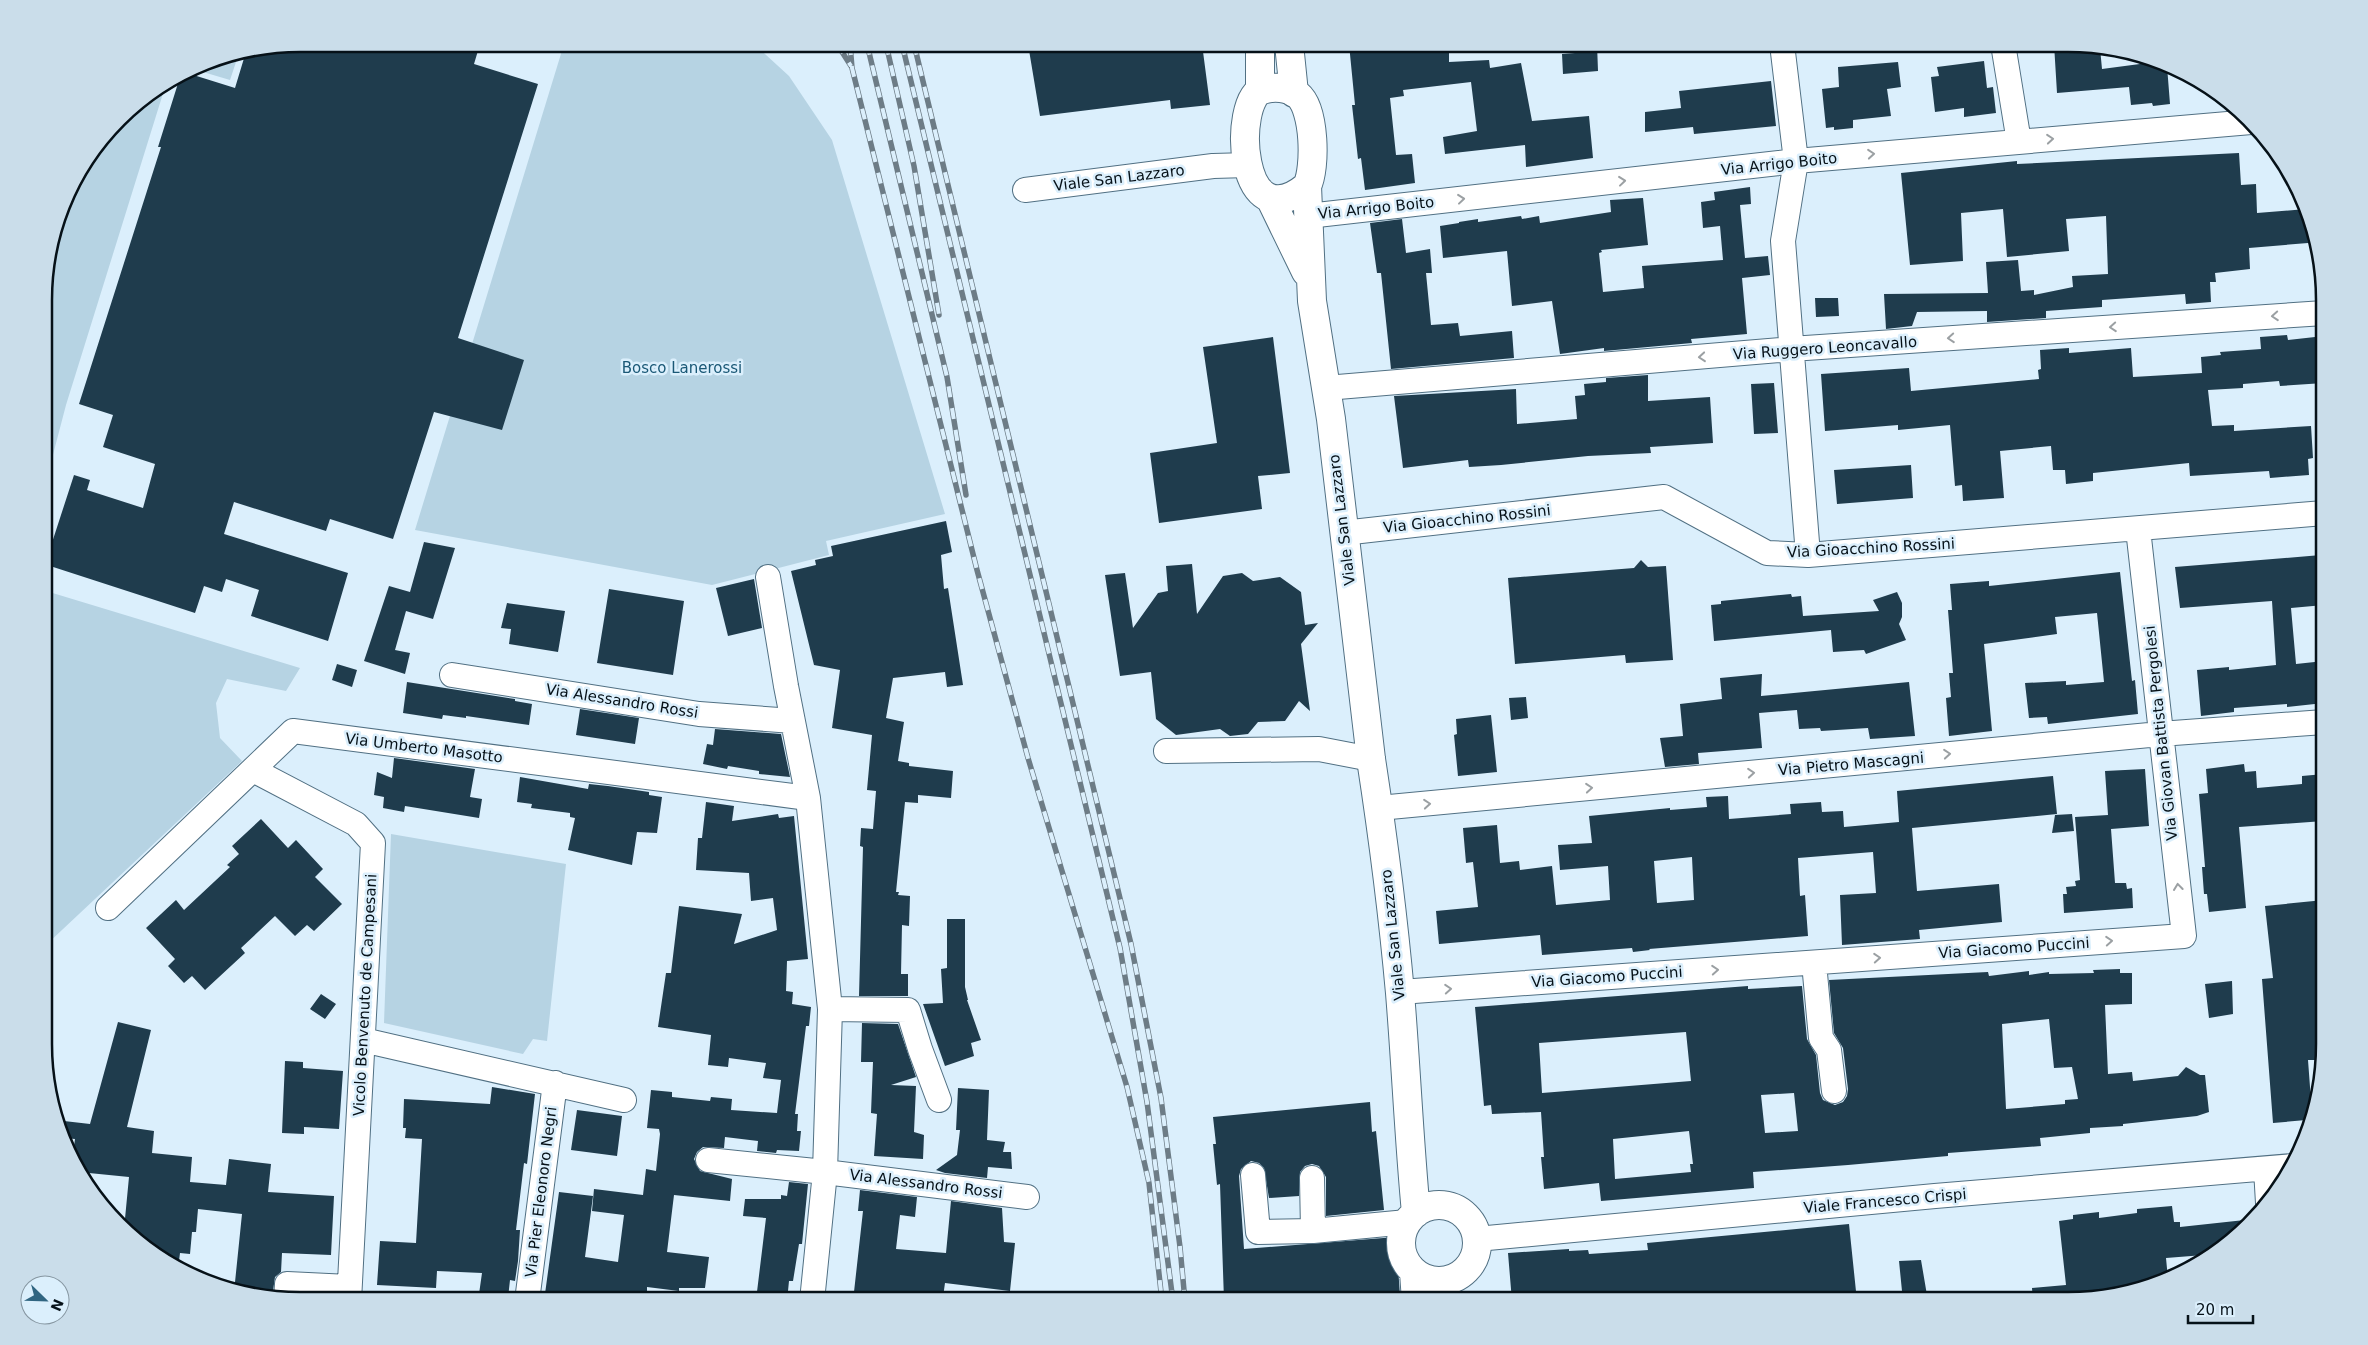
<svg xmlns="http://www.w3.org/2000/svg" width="2368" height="1345" font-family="'DejaVu Sans',sans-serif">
<rect width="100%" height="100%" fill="#dbeffc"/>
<path fill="#b6d3e3" d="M564 44H754L789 76 832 140 945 514 826 541 829 555 712 585 415 530Z
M238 56 230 80 193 69 203 63Z
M165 87 66 405 49 470 46 469V267L70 187 131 108Z
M46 591 300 668 286 691 227 679 216 703 220 738 242 761 46 945Z
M391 834 566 864 547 1041 533 1039 523 1054 384 1023Z"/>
<path fill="#1f3c4d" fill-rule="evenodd" d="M300 44H480L474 64 538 84 458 338 524 360 502 430 434 412 393 539 330 519 326 531 234 502 224 534 348 573 328 641 251 616 259 590 226 579 222 592 204 586 195 613 47 565V558L74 475 90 480 87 490 143 508 155 464 103 447 113 415 79 404 161 147H158L180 77 187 73 235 88 245 55Z
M1028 44H1202L1210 105 1171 109 1170 100 1040 116Z
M1349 44H1449V62L1489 60 1490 68 1521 63 1532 121 1589 116 1593 158 1526 167 1525 145 1445 154 1443 137 1477 131 1471 82 1403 90 1404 96 1390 98 1396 155 1412 154 1415 183 1365 190 1361 158 1358 159 1352 105H1355Z
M1574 44H1597L1598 71 1563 74 1562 54 1575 53Z
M2054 44H2068L2100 48 2102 69 2155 62 2167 66 2170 104 2153 106 2152 103 2131 105 2129 87 2057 93Z
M1984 61 1987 88 1993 87 1996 113 1964 117V108L1935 112 1931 77 1939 76 1937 67Z
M1898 62 1901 87 1887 89 1891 116 1853 120V128L1834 130V127L1826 128 1822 89 1839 87 1838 67Z
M1771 81 1776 126 1694 134 1693 127 1645 132V112L1681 108 1679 91Z
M2239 153 2241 185 2256 184 2257 213 2306 209 2308 243 2249 248 2250 269 2215 273 2216 282H2210L2211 302 2186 304 2185 294 2102 300V307L2046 311V318L1987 322V311L1917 312 1912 326 1886 329 1884 294 1988 293 1986 262 2018 260 2021 291 2034 290V295L2073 287 2072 276 2108 274 2106 216 2066 219 2069 251 2007 257 2003 209 1961 213 1963 261 1910 265 1901 173 2017 161V164Z
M1750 187 1751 204 1740 205 1745 258 1768 256 1770 275 1742 278 1747 334 1691 339 1692 343 1604 351V348L1560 354 1552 301 1512 306 1507 251 1443 258 1440 226 1459 223V222L1478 219V222L1521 216 1522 219 1539 216 1540 223 1611 212 1610 200 1643 198 1648 245 1601 250 1602 252 1599 253 1603 292 1644 288 1642 266 1723 260 1720 226 1703 228 1701 202 1715 200 1714 192Z
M1402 219 1406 253 1430 249 1432 273H1426L1431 325 1458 323 1460 336 1512 331 1514 358 1391 369 1381 273H1377L1370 223Z
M1815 298H1838L1839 316 1816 317Z
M2287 335 2288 340 2324 336V383L2280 386 2279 381 2243 384V388L2208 390 2212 426 2234 425V431L2311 426 2313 458 2308 459 2309 475 2270 478 2269 471 2190 476 2189 463 2093 473V481L2066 484 2065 470H2053L2051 446 2000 451 2004 498 1963 501 1962 485 1955 486 1950 425 1898 430V425L1825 431 1821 374 1909 368 1911 391 2039 379 2038 370 2041 369 2040 350 2069 348V353L2131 348 2133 377 2202 373 2201 357 2221 355 2220 352 2261 349 2260 337Z
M1273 337 1290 473 1258 476 1262 509 1159 523 1150 453 1217 443 1203 347Z
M1648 375V401L1710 397 1713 443 1650 447 1651 453 1588 456 1501 465 1469 467 1468 460 1403 468 1394 396 1516 389 1517 424 1577 419 1575 396 1585 395 1584 384 1606 382V378Z
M1774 383 1778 433 1754 434 1751 384Z
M1911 465 1913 498 1837 504 1834 470Z
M946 521 952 552 941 555 944 589 948 588 963 685 947 687 945 672 893 678 886 718 904 722 898 761 909 763V766L953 771 951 798 918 795V803L905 802 896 892H899L898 895 910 896 909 926 902 925 901 974H908V996H859L863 847 860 846 861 828 873 829 876 791 867 790 872 735 832 728 840 670 814 665 791 571 816 565 815 560 833 556 831 546Z
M424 542 455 548 433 619 406 611 395 650 410 653 405 674 364 661 389 586 410 592Z
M2321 555 2324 605 2291 608 2296 664 2324 661V703L2287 707V704L2234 708V712L2201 716 2197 670 2229 667V670L2276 665 2272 601 2180 608 2175 567Z
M1641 560 1648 567 1666 566 1673 660 1626 663 1625 655 1515 664 1508 578 1634 568Z
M1192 564 1197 614 1223 576 1242 573 1253 581 1280 577 1301 592 1305 625 1318 623 1301 644 1310 711 1299 701 1285 721 1258 722 1248 734 1230 736 1220 729 1176 735 1156 719 1151 672 1120 676 1105 575 1125 573 1133 628 1158 593 1168 591 1166 566Z
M2120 572 2132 681 2135 680 2138 714 2048 724 2047 717 2029 718 2025 683 2066 681V685L2104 682 2097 613 2055 617 2057 634 1984 644 1992 731 1949 736 1946 698 1951 697 1949 673H1953L1948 610H1952L1950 584 1989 581V586Z
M754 579 762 628 728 636 716 588Z
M609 589 684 601 673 675 597 663Z
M1897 592 1902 603V617L1899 624 1906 640 1866 654 1864 650 1833 652 1831 630 1714 641 1711 605 1721 604V601L1791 594 1792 597 1801 596 1803 616 1879 611 1873 600Z
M507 603 565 611 558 652 509 644 511 629 501 628Z
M337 664 357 670 352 687 332 680Z
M1762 674 1761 696 1909 682 1915 736 1870 739 1868 728 1821 731 1820 728 1799 729 1797 710 1759 713 1762 748 1698 753 1699 764 1665 767 1660 738 1683 736 1680 704 1722 699 1720 678Z
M407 682 515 699V701L532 704 529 725 466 716V718L443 715 442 719 403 713Z
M1526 697 1528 718 1511 720 1509 698Z
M580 709 639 718 635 744 576 735Z
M1491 715 1497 772 1458 776 1454 735 1457 734 1456 719Z
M715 729 781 734 790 777 759 774V771L728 766 727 769 703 764 707 744 713 745Z
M394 758 475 769 470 797 482 799 479 818 405 806 404 812 383 808 384 797 374 795 377 772 392 778Z
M2244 764 2245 772 2256 771 2257 788 2302 784V776L2324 774V821L2239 827 2246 908 2209 912 2207 894H2204L2202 867H2205L2199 794 2208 793 2206 769Z
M2145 769 2149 826 2111 829 2115 883H2126L2127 889 2132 888 2133 908 2064 913 2063 894H2067L2066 887 2076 886 2075 881 2080 880 2075 817 2108 815 2105 771Z
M2053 776 2057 814 1912 828 1917 891 1999 884 2002 922 1919 930 1920 939 1842 945 1840 895 1876 893 1873 852 1798 858 1800 896 1805 895 1808 936 1649 949 1650 950 1633 952 1632 948 1542 955 1540 935 1439 944 1436 911 1478 907 1473 862 1466 863 1463 828 1497 825 1500 863 1519 861 1520 870 1552 866 1556 905 1610 900 1608 866 1560 870 1558 845 1592 843 1589 816 1670 808V810L1707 807 1706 797 1728 796 1729 819 1791 814 1790 804 1821 802 1822 812 1843 811 1844 827 1899 822 1897 791ZM1692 857 1694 900 1657 903 1654 861Z
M520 777 588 789 589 784 608 786 649 792V795L662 797 657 833 637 832 632 865 568 850 575 818 570 817V813L531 808 532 804 517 802Z
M706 802 734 806 732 821 778 814 779 818 794 816 808 959 787 961 786 991 793 992 792 1004 811 1007 809 1026H806L795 1114H798L797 1131H801L799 1151 777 1150 776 1153 757 1151 758 1141 725 1137 724 1148 703 1147 697 1152 694 1159 700 1171 732 1179 730 1201 674 1195 667 1252 709 1257 705 1288H679V1291L647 1287V1301H544L559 1192 593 1196 585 1257 618 1262 624 1215 592 1211 594 1189 643 1195 646 1169 656 1171 660 1134 659 1129 647 1128 651 1090 672 1092V1097L710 1101 711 1097 732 1099 731 1110 777 1113 781 1080 763 1078 766 1063 729 1058 728 1067 708 1065 711 1035 658 1027 666 973H671L679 906 742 914 734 944 777 930 773 898 751 901 749 873 696 870 698 838H702Z
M2072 814 2074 831 2052 833 2055 815Z
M261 819 288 848 296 840 323 869 315 877 342 904 314 931 307 925 295 936 275 916 241 948 245 953 205 990 192 976 184 983 168 966 175 959 146 928 176 900 184 910 230 867 227 865 239 854 232 846Z
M2324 900V1060H2308L2312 1114H2305L2306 1120 2273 1123 2262 979 2273 978 2265 906Z
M947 919H965V987L968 1000H967L981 1040 971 1043 974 1056 945 1066 923 1004 943 1003 941 969 947 968Z
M2120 969V973H2132V1004L2105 1005 2108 1074 2132 1072 2133 1081 2178 1076 2186 1067 2200 1075H2205L2209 1112 2197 1116 2123 1124V1126L2090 1128V1133L2040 1138 2041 1146 1948 1153V1156L1848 1165 1753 1172 1754 1188 1601 1201 1599 1183 1544 1189 1541 1157H1544L1541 1112 1492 1114 1491 1105 1484 1106 1475 1007 1748 986V989L1802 986 1807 1039 1816 1055 1820 1093 1823 1100 1835 1105 1843 1102 1847 1096 1848 1089 1843 1048 1834 1033 1829 980 1988 972 1989 976 2029 971V975L2049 972V974L2094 973 2093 970ZM2049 1019 2054 1068 2072 1067 2078 1099 2065 1100V1104L2006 1109 2002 1024ZM1686 1032 1691 1081 1542 1093 1539 1043ZM1794 1093 1798 1131 1765 1133 1761 1095ZM1689 1131 1693 1164H1690L1691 1172 1615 1179 1613 1139Z
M2232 981 2233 1014 2209 1018 2205 984Z
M321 994 336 1004 325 1019 310 1009Z
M118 1022 151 1030 127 1127 154 1131 152 1153 192 1157 190 1182 226 1185 229 1159 271 1164 268 1192 334 1196 331 1255 282 1253 281 1272 275 1277 272 1298 234 1292 242 1214 198 1209 196 1232H192L190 1254 180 1253 178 1269 131 1237 124 1229 129 1177 79 1172 72 1160 75 1139 63 1138 64 1121 90 1124Z
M862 1023 898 1024 916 1077 891 1085 916 1086 914 1132 924 1135 923 1159 874 1156 877 1114 871 1113 873 1062H861Z
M285 1061 303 1062V1068L343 1071 339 1129 304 1127V1134L282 1133Z
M492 1087 535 1094 527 1164 524 1163 516 1230H520L518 1261 515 1281 510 1280 508 1298 479 1294 482 1273 437 1271 436 1288 377 1285 380 1241 416 1243 422 1139 405 1138 406 1128H403L404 1099 490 1104Z
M958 1088 989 1090 987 1140 1005 1142 1003 1152H1011L1012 1169 988 1167 987 1178 945 1173 936 1170 957 1155 960 1130H956Z
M1370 1102 1372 1132 1376 1131 1384 1210 1326 1216V1177L1319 1166 1312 1164 1305 1166 1300 1172 1299 1196 1269 1198 1264 1168 1259 1163 1251 1161 1241 1169 1239 1176 1244 1249 1396 1237 1400 1296 1390 1297V1301L1224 1300 1220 1184 1217 1185 1213 1144H1216L1213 1117Z
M577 1110 622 1116 617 1156 571 1150Z
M789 1182 808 1184 802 1244H799L793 1281H789L787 1301 756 1300 766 1218 743 1216 745 1199H781V1195L787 1196Z
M860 1190 917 1197 915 1217 900 1215 896 1249 946 1253 951 1201 1002 1208 1004 1242 1015 1243 1010 1291 945 1283 943 1297 896 1291 895 1301H853L863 1211H858Z
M2172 1206 2174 1222H2180V1227L2254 1219 2205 1261 2204 1255 2166 1258 2168 1279 2150 1288 2084 1301H2033L2032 1288 2066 1285 2059 1221 2073 1219V1215L2099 1212V1218L2137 1213V1209Z
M1849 1224 1857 1301H1664L1663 1292 1621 1296 1622 1301H1512L1508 1253 1569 1249V1251L1588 1250 1589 1254 1648 1250 1647 1243Z
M1921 1260 1928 1301H1903L1899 1261Z"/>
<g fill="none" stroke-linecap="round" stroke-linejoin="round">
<g stroke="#517083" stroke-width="26">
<path id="minor" d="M1782 44 1796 161 1783 241 1808 555
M2003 44 2019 142
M1025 190 1213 166 1248 165
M1308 216 1796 161 2251 122
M1326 388 1791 349 2324 313
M1343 533 1664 497 1767 553 1808 555 2324 513
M768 577 786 686 808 798 830 1009 825 1172 812 1301
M452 675 699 714 793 721
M1166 751 1319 749 1371 759
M253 770 356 824 373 843 349 1301
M1379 808 2160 734 2324 722
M108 908 293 731 808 798
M1814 963 1821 1038 1829 1050 1834 1091
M1400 992 2184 936 2138 529
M830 1009 908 1010 920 1049 939 1100
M363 1040 624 1100
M708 1160 825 1172 1027 1197
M2266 1169 2268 1203
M1253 1175 1258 1232 1313 1231 1407 1222
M1312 1178 1313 1231
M1477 1239 1935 1196 2293 1166
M286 1299 287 1284 349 1287
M527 1301 555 1083"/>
</g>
<g stroke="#517083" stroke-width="30">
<path id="major" d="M1289 44 1294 93
M1260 90V44
M1307 186C1237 243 1233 99 1262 90 1273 86 1289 87 1298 95 1315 109 1316 168 1307 186L1312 301 1331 419 1371 759C1383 837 1393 915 1400 993 1406 1066 1409 1139 1416 1213
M1270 198 1306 272
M1401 1243a38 38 0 1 1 76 0a38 38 0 1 1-76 0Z
M1414 1272 1416 1301"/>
</g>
<use href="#minor" stroke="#fff" stroke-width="24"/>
<use href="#major" stroke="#fff" stroke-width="28"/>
<g stroke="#6d7c86" stroke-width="5.5">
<path id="rail" d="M837 44 851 66
M850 44 852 68 977 570 1028 758 1127 1087 1149 1183 1162 1301
M867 44 947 377 966 495
M886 44 914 166 939 315
M902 44 1120 948 1147 1102 1173 1301
M914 44 1131 944 1161 1098 1180 1247 1185 1301"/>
</g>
<use href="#rail" stroke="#dbeffc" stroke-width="4" stroke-dasharray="11" stroke-linecap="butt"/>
</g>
<defs><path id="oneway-chevron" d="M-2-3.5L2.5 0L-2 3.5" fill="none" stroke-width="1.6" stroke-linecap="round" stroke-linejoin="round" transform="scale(1.25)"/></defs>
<g stroke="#9ba0a3">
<use href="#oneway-chevron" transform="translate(2050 139) rotate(-5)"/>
<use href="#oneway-chevron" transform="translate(1871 154) rotate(-5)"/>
<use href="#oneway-chevron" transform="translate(1622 181) rotate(-6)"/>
<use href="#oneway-chevron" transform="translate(1461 199) rotate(-6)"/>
<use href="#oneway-chevron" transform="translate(2275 316) rotate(176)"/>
<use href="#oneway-chevron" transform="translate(2113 327) rotate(176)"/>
<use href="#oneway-chevron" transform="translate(1951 338) rotate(176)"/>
<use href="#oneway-chevron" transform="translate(1702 357) rotate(175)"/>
<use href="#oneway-chevron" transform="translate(1947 754) rotate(-5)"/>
<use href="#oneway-chevron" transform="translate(1751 773) rotate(-5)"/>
<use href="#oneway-chevron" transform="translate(1589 788) rotate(-5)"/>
<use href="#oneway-chevron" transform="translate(1427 804) rotate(-5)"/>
<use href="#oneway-chevron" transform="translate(2178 887) rotate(-97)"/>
<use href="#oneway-chevron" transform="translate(2109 941) rotate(-4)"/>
<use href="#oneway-chevron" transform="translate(1877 958) rotate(-4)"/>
<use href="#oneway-chevron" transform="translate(1715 970) rotate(-4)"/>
<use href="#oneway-chevron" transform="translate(1448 989) rotate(-4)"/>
</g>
<g text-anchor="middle" stroke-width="5" stroke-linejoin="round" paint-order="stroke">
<g font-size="15" fill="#061118" stroke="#dbeffc">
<text transform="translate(1779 164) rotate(-6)" y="5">Via Arrigo Boito</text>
<text transform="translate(1119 178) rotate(-7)" y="5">Viale San Lazzaro</text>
<text transform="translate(1376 208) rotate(-6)" y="5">Via Arrigo Boito</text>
<text transform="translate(1825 348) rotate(-4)" y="5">Via Ruggero Leoncavallo</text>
<text transform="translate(1467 519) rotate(-6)" y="5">Via Gioacchino Rossini</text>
<text transform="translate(1342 520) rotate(-97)" y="5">Viale San Lazzaro</text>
<text transform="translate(1871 548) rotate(-3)" y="5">Via Gioacchino Rossini</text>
<text transform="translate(622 701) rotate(9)" y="5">Via Alessandro Rossi</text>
<text transform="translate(2161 733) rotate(-96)" y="5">Via Giovan Battista Pergolesi</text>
<text transform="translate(424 748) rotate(7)" y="5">Via Umberto Masotto</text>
<text transform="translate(1851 764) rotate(-5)" y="5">Via Pietro Mascagni</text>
<text transform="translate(1393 935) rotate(-96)" y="5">Viale San Lazzaro</text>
<text transform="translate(2014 948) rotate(-4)" y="5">Via Giacomo Puccini</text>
<text transform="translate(1607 977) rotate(-4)" y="5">Via Giacomo Puccini</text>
<text transform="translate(365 995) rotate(-87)" y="5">Vicolo Benvenuto de Campesani</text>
<text transform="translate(926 1184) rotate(7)" y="5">Via Alessandro Rossi</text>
<text transform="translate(541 1192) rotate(-83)" y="5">Via Pier Eleonoro Negri</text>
<text transform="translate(1885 1201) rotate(-5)" y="5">Viale Francesco Crispi</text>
</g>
<g font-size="15" fill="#1a5876" stroke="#dbeffc">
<text x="682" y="373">Bosco Lanerossi</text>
</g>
</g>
<path d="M0 0H2368V1345H0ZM300 52H2068A248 248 0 0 1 2316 300V1044A248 248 0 0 1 2068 1292H300A248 248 0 0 1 52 1044V300A248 248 0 0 1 300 52Z" fill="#caddea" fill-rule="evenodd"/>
<path fill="none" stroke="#061118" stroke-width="2.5" d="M300 52H2068A248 248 0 0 1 2316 300V1044A248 248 0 0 1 2068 1292H300A248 248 0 0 1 52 1044V300A248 248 0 0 1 300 52Z"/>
<g transform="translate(45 1300) rotate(113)"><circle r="24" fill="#dbeffc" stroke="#8696a1"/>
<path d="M0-4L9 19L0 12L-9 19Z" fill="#306581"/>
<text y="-8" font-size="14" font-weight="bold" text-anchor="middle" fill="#061118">N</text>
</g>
<path d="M2188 1315v8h65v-8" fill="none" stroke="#061118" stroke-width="2.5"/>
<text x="2196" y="1315" font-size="15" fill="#061118" stroke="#dbeffc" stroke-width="4" paint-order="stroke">20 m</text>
</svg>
